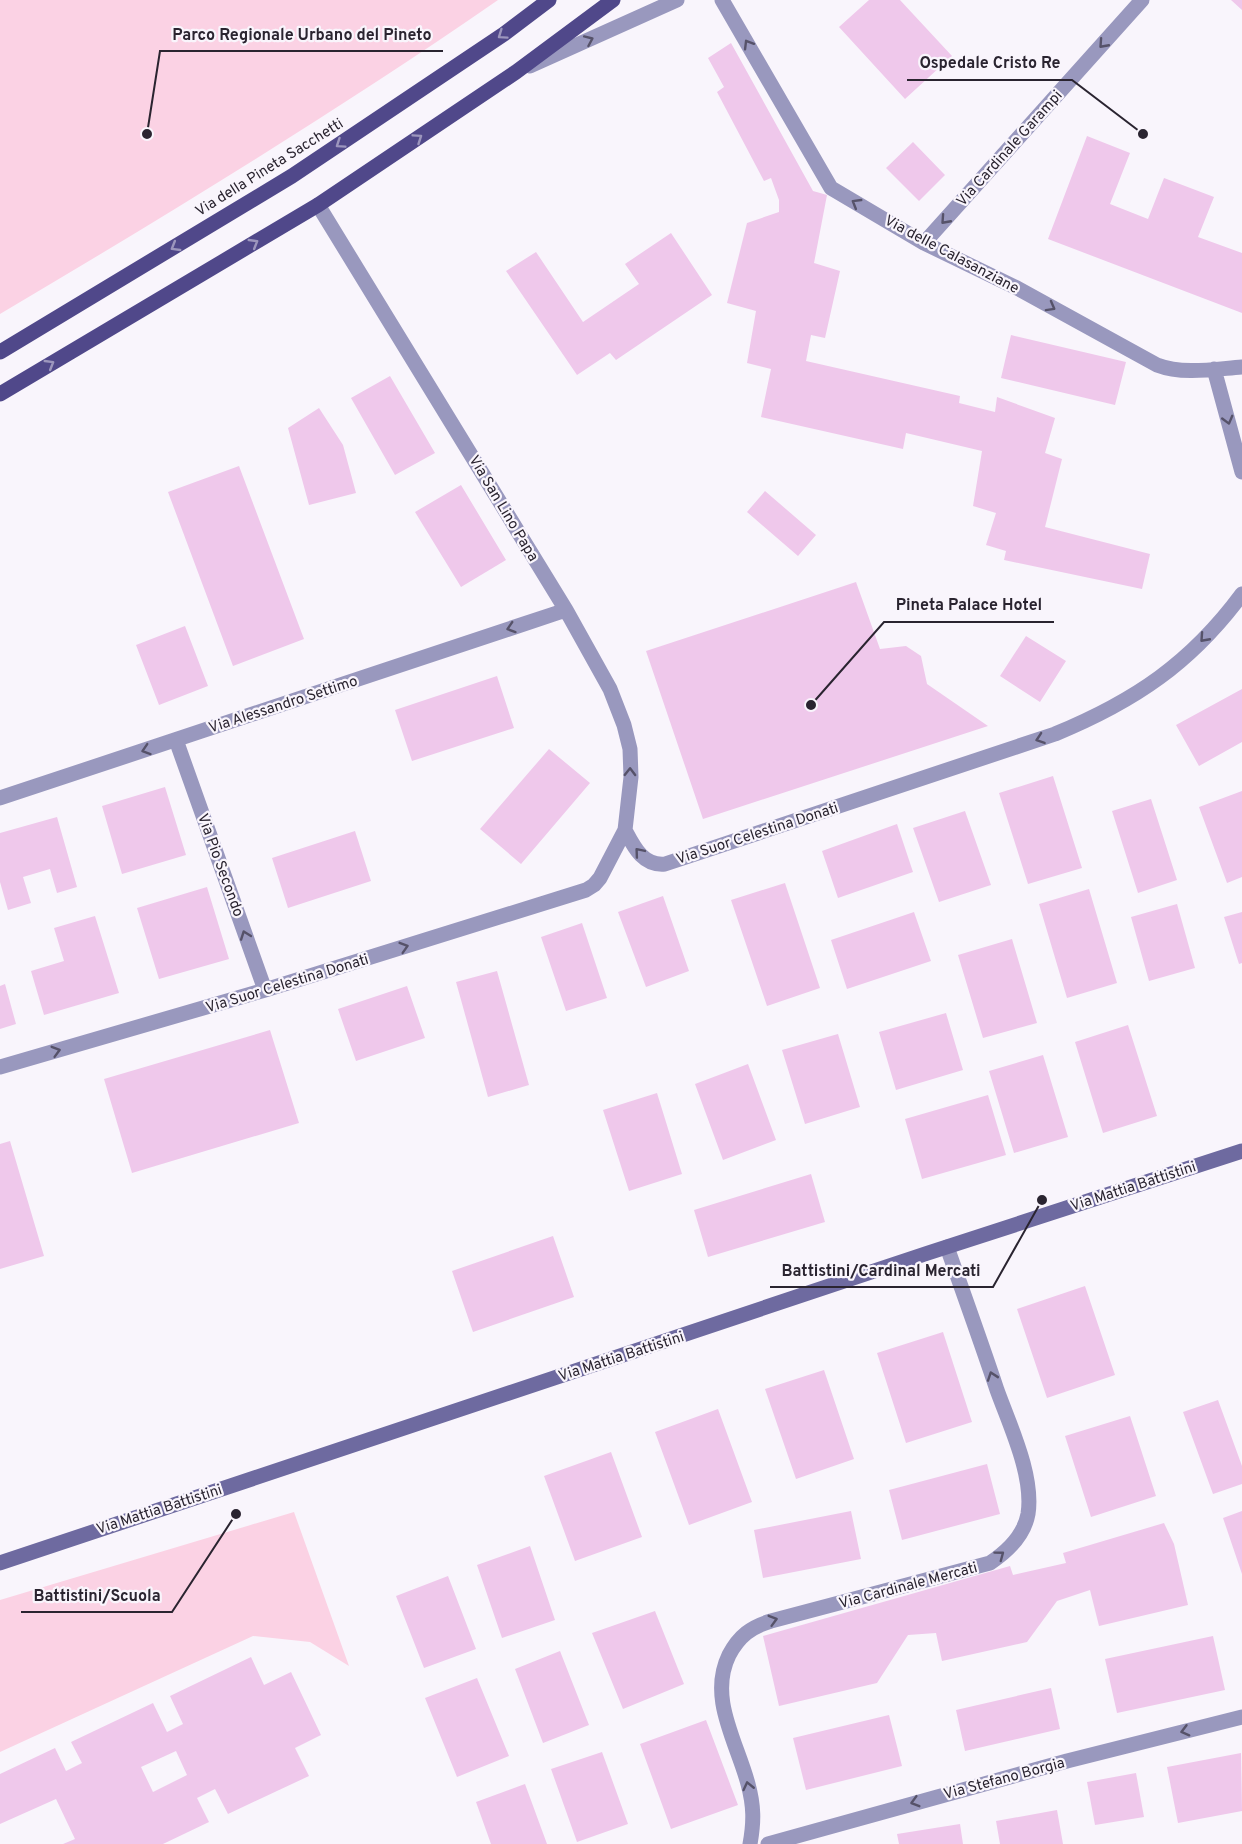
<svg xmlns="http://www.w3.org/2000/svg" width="1242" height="1844" font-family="Overpass,sans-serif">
<rect width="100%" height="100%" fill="#f9f5fc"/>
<path fill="#fbd2e4" d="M0 0H498C336 112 169 214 0 314Z
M294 1512 349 1666 310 1642 253 1636 0 1752V1600Z"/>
<path fill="#efc8eb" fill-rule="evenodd" d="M869 0H900L952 56 905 99 839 27Z
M1231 0H1242V10Z
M731 43 813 191 827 195 814 263 840 271 825 338 811 335 806 361 960 396 959 403 995 412 997 397 1055 418 1045 453 1062 459 1045 527 1150 554 1142 589 1004 560 1006 551 986 545 996 513 973 506 982 451 906 433 903 449 761 417 771 369 747 363 756 311 727 303 747 223 779 212V200L771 178 764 181 717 92 724 87 708 58Z
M1087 136 1130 153 1110 204 1148 219 1164 178 1214 197 1198 237 1242 253V313L1048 239Z
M913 142 945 175 919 201 886 168Z
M671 233 712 295 616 360 610 353 577 375 506 271 536 252 583 322 639 284 625 264Z
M1011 335 1126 362 1115 405 1001 378Z
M390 376 435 453 395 475 351 398Z
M319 408 343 445 356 493 309 505 288 428Z
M239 466 304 639 233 666 168 492Z
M461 485 506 560 461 587 415 512Z
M765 491 816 535 798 556 747 512Z
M856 582 880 649 906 646 921 656 927 684 988 726 703 819 646 651Z
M185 626 208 686 159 705 136 645Z
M1026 636 1066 661 1040 702 1000 676Z
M497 676 514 728 412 761 395 710Z
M1242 689V742L1199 766 1176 725Z
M549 749 590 783 521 864 480 829Z
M1053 776 1082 868 1028 884 999 793Z
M165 787 186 855 122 874 102 806Z
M1242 791V877L1227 883 1199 807Z
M1151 799 1177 880 1138 893 1112 811Z
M965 811 991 885 939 902 913 828Z
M57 817 77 887 57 893 50 869 23 877 31 903 8 910 0 882V833Z
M897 824 913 872 838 898 822 851Z
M355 831 371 881 288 908 272 858Z
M785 883 820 988 767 1006 731 900Z
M207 887 229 959 159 979 137 908Z
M1089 889 1117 983 1067 998 1039 904Z
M663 896 689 971 646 987 618 912Z
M1177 904 1195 968 1149 981 1131 917Z
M914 912 931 961 847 989 831 940Z
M1242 912V963L1239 964 1224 917Z
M95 916 119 993 44 1015 31 971 64 961 54 928Z
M582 923 607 998 566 1011 541 937Z
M1012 939 1037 1023 983 1038 958 955Z
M497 971 529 1085 488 1097 456 982Z
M5 984 16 1024 0 1029V986Z
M407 986 425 1038 356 1061 338 1009Z
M946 1013 963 1070 896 1090 879 1032Z
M1128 1025 1157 1116 1103 1133 1075 1042Z
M270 1030 299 1123 132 1173 104 1079Z
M838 1034 860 1107 805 1124 782 1050Z
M1043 1055 1068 1137 1014 1153 989 1071Z
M748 1064 776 1140 723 1160 695 1084Z
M657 1093 682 1174 629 1191 603 1110Z
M988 1095 1006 1155 922 1179 905 1119Z
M10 1141 44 1256 0 1269V1144Z
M811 1174 825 1222 708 1257 694 1210Z
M553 1236 574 1297 473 1332 452 1271Z
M1085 1286 1115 1375 1047 1398 1017 1309Z
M943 1332 972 1422 906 1443 877 1353Z
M824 1370 854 1459 796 1479 765 1389Z
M1218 1400 1242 1466V1484L1213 1494 1183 1412Z
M718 1409 752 1502 689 1525 655 1432Z
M1130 1416 1156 1496 1091 1517 1065 1436Z
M611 1452 642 1537 575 1561 544 1476Z
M987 1464 1000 1514 902 1540 889 1490Z
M851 1511 861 1559 763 1578 754 1530Z
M1242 1511V1574L1223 1518Z
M1164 1523 1174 1544 1188 1605 1099 1626 1090 1590 1057 1601 1027 1642 942 1661 936 1633 908 1635 877 1683 779 1706 763 1636 1010 1566 1013 1575 1066 1563 1063 1553Z
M530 1546 555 1620 502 1638 477 1565Z
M448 1576 476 1649 424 1668 396 1596Z
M655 1611 684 1684 623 1709 592 1633Z
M1213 1636 1225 1690 1117 1713 1105 1659Z
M560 1651 589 1725 543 1743 515 1669Z
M251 1657 264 1685 291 1672 321 1735 295 1748 309 1776 228 1814 215 1789 197 1798 209 1822 163 1844H63L75 1839 56 1799 0 1824V1774L55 1748 66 1771 82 1763 71 1742 153 1703 167 1732 183 1724 170 1696ZM176 1751 187 1775 153 1792 141 1767Z
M477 1678 509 1756 457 1777 425 1698Z
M1051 1688 1060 1729 965 1751 956 1710Z
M889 1715 902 1766 806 1790 793 1738Z
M706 1720 738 1805 671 1829 640 1744Z
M602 1752 628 1824 577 1842 551 1769Z
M1241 1753 1242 1811 1178 1823 1167 1767Z
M1136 1773 1144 1817 1095 1825 1087 1782Z
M525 1784 547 1844H491L476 1802Z
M1057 1810 1063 1844H1000L996 1821Z
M960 1824 963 1844H899L897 1834Z"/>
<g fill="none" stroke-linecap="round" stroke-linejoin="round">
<path stroke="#9998be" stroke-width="15" d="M722 0 831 188 924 243 1017 288 1157 365C1183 375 1215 369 1242 367
M924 243 1142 0
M1214 369 1242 472
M176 740 265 990
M0 798 566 610
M625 830C634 847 643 866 665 864L1055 734C1135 701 1191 663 1242 594
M0 1067 265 990 586 890 594 885 600 878 625 830 631 777 630 749 624 725 610 689 566 610 318 205
M750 1844C754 1822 754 1806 748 1784 737 1742 708 1698 729 1655 739 1636 751 1627 771 1621L990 1563C1008 1551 1024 1536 1028 1514 1034 1476 1010 1426 997 1390 981 1342 964 1295 947 1247
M768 1844 1067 1761 1242 1717"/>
<path stroke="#9998be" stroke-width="15" d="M530 66 677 0"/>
<path stroke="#6e6aa0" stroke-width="15" d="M0 1563 928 1253 1242 1151"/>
<path stroke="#50488a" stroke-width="15" d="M0 352 292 176 504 34 549 0
M0 394 318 205 516 72 613 0"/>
</g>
<defs><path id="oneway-chevron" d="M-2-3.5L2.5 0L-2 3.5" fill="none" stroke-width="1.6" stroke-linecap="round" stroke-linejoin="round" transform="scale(1.5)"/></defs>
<g stroke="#9c96bd">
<use href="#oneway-chevron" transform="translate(502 35) rotate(145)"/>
<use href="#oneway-chevron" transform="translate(418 138) rotate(-34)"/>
<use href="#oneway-chevron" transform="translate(340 144) rotate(146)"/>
<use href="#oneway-chevron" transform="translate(254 243) rotate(-31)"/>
<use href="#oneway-chevron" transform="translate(175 247) rotate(149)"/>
<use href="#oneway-chevron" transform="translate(50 364) rotate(-31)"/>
</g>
<g stroke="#565269">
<use href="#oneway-chevron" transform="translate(589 40) rotate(-24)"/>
<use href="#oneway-chevron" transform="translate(748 44) rotate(-121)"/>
<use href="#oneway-chevron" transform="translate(1103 44) rotate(132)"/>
<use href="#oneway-chevron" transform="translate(856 203) rotate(-149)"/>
<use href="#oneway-chevron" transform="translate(945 220) rotate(132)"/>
<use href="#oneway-chevron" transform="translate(1051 307) rotate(29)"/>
<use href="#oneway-chevron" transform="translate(1228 420) rotate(75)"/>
<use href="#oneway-chevron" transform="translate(511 628) rotate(162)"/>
<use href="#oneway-chevron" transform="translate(1204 638) rotate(132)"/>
<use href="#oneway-chevron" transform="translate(1040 739) rotate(161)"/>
<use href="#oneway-chevron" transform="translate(146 750) rotate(162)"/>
<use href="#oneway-chevron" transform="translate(630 772) rotate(-89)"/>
<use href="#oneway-chevron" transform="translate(639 852) rotate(-130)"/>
<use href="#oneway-chevron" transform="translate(245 935) rotate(-110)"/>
<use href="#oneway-chevron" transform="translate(404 947) rotate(-17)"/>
<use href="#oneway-chevron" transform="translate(56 1051) rotate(-16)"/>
<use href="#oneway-chevron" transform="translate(992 1376) rotate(-109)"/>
<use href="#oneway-chevron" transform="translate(1000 1555) rotate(-37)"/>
<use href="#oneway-chevron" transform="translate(773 1620) rotate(-16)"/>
<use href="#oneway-chevron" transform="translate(1185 1731) rotate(165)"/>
<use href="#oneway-chevron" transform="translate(748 1786) rotate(-103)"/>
<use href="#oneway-chevron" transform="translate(915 1802) rotate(164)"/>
</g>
<g text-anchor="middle" stroke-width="4.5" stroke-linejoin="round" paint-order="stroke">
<g font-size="15" fill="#2a2430" stroke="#f9f5fc">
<text transform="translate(1009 148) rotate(-48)" y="5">Via Cardinale Garampi</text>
<text transform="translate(269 167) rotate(-32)" y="5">Via della Pineta Sacchetti</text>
<text transform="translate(952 254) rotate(28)" y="5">Via delle Calasanziane</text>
<text transform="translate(504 508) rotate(59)" y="5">Via San Lino Papa</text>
<text transform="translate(283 704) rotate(-18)" y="5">Via Alessandro Settimo</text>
<text transform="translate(757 833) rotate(-18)" y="5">Via Suor Celestina Donati</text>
<text transform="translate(221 865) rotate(70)" y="5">Via Pio Secondo</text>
<text transform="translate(287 983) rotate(-17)" y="5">Via Suor Celestina Donati</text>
<text transform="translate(1133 1186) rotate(-18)" y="5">Via Mattia Battistini</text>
<text transform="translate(621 1356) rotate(-18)" y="5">Via Mattia Battistini</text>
<text transform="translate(159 1509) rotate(-18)" y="5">Via Mattia Battistini</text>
<text transform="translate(908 1585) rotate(-15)" y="5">Via Cardinale Mercati</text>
<text transform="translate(1004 1778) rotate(-15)" y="5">Via Stefano Borgia</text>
</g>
</g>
<path fill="none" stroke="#2a2430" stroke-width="2" d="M147 134L160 51H443M1143 134L1072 80H907M811 705L884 622H1054M1042 1200L993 1287H770M236 1514L172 1612H21"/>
<g fill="#2a2430" stroke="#f9f5fc" stroke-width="2">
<circle cx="147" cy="134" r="6"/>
<circle cx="1143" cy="134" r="6"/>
<circle cx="811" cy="705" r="6"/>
<circle cx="1042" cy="1200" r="6"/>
<circle cx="236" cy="1514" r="6"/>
</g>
<g font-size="16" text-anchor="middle" font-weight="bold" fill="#2a2430" stroke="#f9f5fc" stroke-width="4.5" stroke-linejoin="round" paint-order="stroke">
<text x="302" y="40">Parco Regionale Urbano del Pineto</text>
<text x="990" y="68">Ospedale Cristo Re</text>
<text x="969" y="610">Pineta Palace Hotel</text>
<text x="881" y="1276">Battistini/Cardinal Mercati</text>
<text x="97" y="1601">Battistini/Scuola</text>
</g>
</svg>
